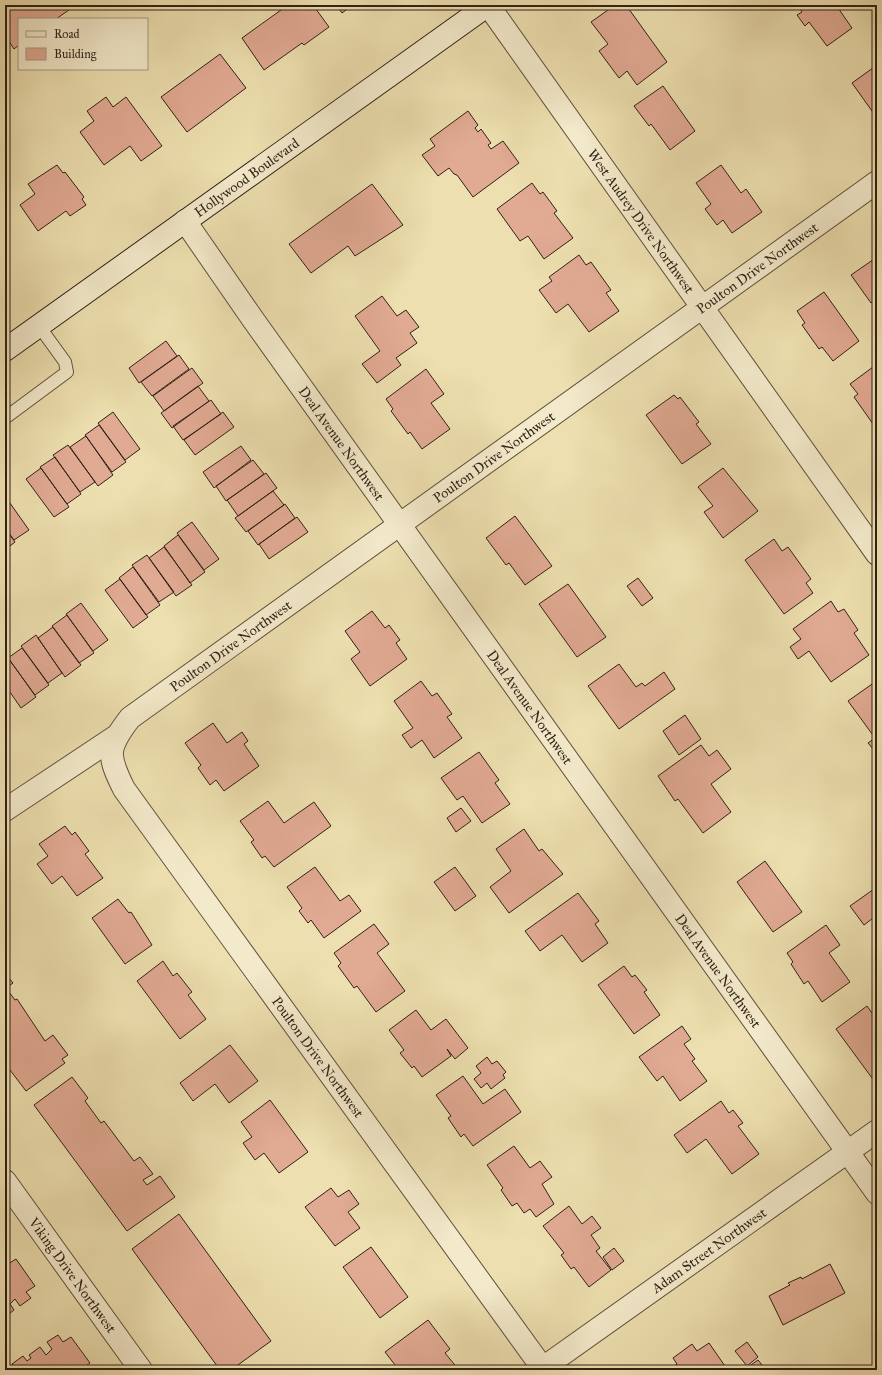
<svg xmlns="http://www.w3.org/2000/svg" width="882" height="1375" font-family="'IM FELL Great Primer',serif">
<rect width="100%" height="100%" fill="#eddfaf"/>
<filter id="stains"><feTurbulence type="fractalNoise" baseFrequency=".005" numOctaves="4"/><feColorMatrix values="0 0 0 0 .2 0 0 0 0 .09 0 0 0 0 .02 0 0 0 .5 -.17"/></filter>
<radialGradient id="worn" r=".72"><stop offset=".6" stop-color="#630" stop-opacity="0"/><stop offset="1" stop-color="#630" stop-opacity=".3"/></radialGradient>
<path fill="#e1aa93" stroke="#312117" d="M5 5H76L56 19H19V45L14 49 5 35Z
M288 5H313L329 27 304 45 302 43 264 70 242 38Z
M336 5H353L342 13Z
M615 5H626L667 62 637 85 627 71 619 78 599 51 608 44 591 22Z
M797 5H836L852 28 827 46 809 22 805 26 797 15 802 12Z
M220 54 246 88 187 132 161 97Z
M877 65V118L852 83Z
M663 86 695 131 670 150 651 124 649 126 634 106Z
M106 97 113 107 126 97 162 146 141 161 130 146 104 165 80 132 94 121 87 111Z
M468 111 478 125 475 128 478 132 481 129 491 143 488 145 491 149 503 141 519 163 473 197 457 175 454 174 449 168 438 176 422 155 435 146 430 139Z
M57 165 63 173 65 172 84 197 82 199 86 205 70 216 66 211 38 231 20 205 35 194 28 184Z
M721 165 741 193 746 189 762 212 732 233 723 220 717 225 705 209 711 204 696 183Z
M532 183 540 194 543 192 557 211 554 213 573 238 544 259 528 236 520 241 497 209Z
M372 184 403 225 355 256 348 246 311 273 289 244Z
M5 248 10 255 5 259Z
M579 255 586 265 591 262 611 290 606 293 619 311 589 332 568 304 556 313 539 290 552 281 549 277Z
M877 257V298L871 303 851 275Z
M824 292 859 341 833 361 822 347 819 349 802 325 805 323 797 311Z
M382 296 397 316 406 310 419 327 410 333 417 343 396 358 401 365 377 383 362 364 380 351 355 316Z
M166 341 177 356 139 383 129 368Z
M179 355 189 369 152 396 141 382Z
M877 364V421L873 424 854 397 858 394 850 384Z
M192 368 203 383 164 411 153 396Z
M426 369 444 394 431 403 450 429 422 449 410 432 408 434 391 411 393 409 386 399Z
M198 386 209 401 172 428 161 413Z
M674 395 678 399 680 397 699 422 696 424 711 444 682 464 646 415Z
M211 400 221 414 183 440 173 426Z
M113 412 140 449 125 460 98 423Z
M223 412 234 427 195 455 184 440Z
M99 425 126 462 112 472 85 435Z
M86 436 113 475 98 486 70 447Z
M68 445 95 482 80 492 53 455Z
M241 446 251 460 214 488 203 472Z
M55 457 81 494 67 504 40 467Z
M253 460 264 474 226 501 216 486Z
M41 468 69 507 54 517 26 479Z
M723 468 758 511 723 538 704 512 713 506 698 487Z
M266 473 277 488 238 516 227 500Z
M273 491 284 505 246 532 235 518Z
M5 496 29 530 14 540 5 528Z
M285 504 295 518 258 545 248 531Z
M515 516 552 566 525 585 509 563 506 565 486 538Z
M297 517 308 532 269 559 259 544Z
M192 522 219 559 204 570 177 533Z
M5 528 15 542 5 550Z
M178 535 205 572 190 583 164 546Z
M774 539 782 551 788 547 811 579 806 583 813 593 784 614 745 560Z
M164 547 192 585 176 596 149 558Z
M147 555 174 592 159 602 132 565Z
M133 567 160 605 146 615 119 578Z
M638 578 653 598 642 606 627 586Z
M120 579 148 617 133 628 105 590Z
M568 584 606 637 577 657 539 604Z
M831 601 838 612 844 609 858 630 854 633 869 655 831 682 809 651 798 659 790 647 801 639 793 629Z
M81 603 108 640 93 651 66 614Z
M372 611 385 628 389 625 400 640 396 643 407 659 370 686 351 659 360 652 345 631Z
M67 615 94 653 79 663 52 626Z
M53 627 81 665 65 677 38 638Z
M36 635 62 673 48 683 21 646Z
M22 648 49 685 35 695 8 658Z
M9 659 36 697 21 708 5 685V662Z
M619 664 636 687 642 683 645 686 664 672 675 689 619 729 588 686Z
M421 681 432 696 437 693 452 714 447 717 462 738 434 758 422 740 411 748 402 735 413 728 394 701Z
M875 682 877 684V748L874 750 868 743 875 738 848 701Z
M685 715 701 739 679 755 663 731Z
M213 723 227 743 242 732 248 741 244 744 259 766 224 791 216 780 210 785 198 768 201 765 185 743Z
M701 745 709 756 717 750 731 769 711 784 731 812 703 833 678 799 675 801 658 776Z
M479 752 499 780 495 783 510 804 482 823 463 796 457 800 441 778Z
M268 801 284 823 314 802 331 826 274 867 265 856 262 858 251 842 254 840 240 821Z
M461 808 471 821 456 832 447 818Z
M65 826 72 835 75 832 89 851 85 854 103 878 77 896 62 876 52 884 37 864 48 856 39 844Z
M524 829 539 851 542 849 563 874 509 913 490 887 511 871 496 849Z
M765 861 802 912 773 932 737 882Z
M315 867 340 901 349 895 361 911 324 938 311 920 308 923 299 911 302 908 287 887Z
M455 867 476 896 455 911 434 882Z
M874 889 877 893V915L864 925 850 906Z
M578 893 599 921 595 924 608 943 582 962 562 935 540 951 525 931Z
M118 899 129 913 131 912 152 945 125 964 92 918Z
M374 924 389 944 377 953 405 991 376 1012 357 986 354 988 338 966 341 963 334 953Z
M826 925 840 945 829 953 850 982 822 1002 808 981 804 984 791 964 793 962 787 953Z
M163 961 173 976 177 973 192 992 188 995 206 1019 180 1039 137 981Z
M624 966 632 977 635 975 647 990 644 992 660 1015 634 1034 598 985Z
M5 973 13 983 6 988 15 1000 17 999 45 1041 53 1035 68 1055 62 1059 65 1063 26 1091 10 1070 8 1072 5 1068Z
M867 1006 877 1020V1074L872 1078 836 1029Z
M416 1010 431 1030 446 1019 468 1048 455 1059 447 1049 451 1056 422 1077 414 1066 412 1068 400 1053 404 1050 389 1030Z
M682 1026 691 1039 684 1044 695 1059 692 1061 707 1081 680 1101 663 1076 657 1081 639 1057Z
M230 1045 258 1081 229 1103 215 1084 193 1101 180 1083Z
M487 1057 492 1064 497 1061 506 1072 503 1075 505 1078 491 1089 487 1083 481 1088 474 1079 481 1073 476 1066Z
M463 1076 483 1104 505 1089 521 1112 473 1146 464 1134 461 1137 448 1118 451 1116 436 1095Z
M72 1077 88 1098 85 1101 101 1123 104 1121 134 1161 140 1157 153 1174 143 1180 147 1185 160 1176 175 1197 127 1231 34 1105Z
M270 1100 308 1152 279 1173 264 1153 255 1160 243 1143 252 1137 241 1122Z
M721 1101 729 1113 733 1110 743 1123 738 1126 759 1154 732 1174 706 1139 687 1153 674 1135Z
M514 1146 530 1168 540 1161 552 1177 542 1184 554 1204 536 1217 530 1209 524 1213 517 1203 512 1206 501 1190 503 1188 487 1165Z
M331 1188 338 1197 349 1190 359 1204 348 1212 360 1228 335 1246 305 1207Z
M569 1206 582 1224 592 1216 601 1228 591 1235 600 1248 596 1251 611 1270 589 1287 574 1267 571 1269 561 1255 564 1253 543 1226Z
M179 1214 271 1341 231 1370H220L132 1249Z
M371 1247 408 1297 380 1318 343 1267Z
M614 1248 624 1261 612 1270 603 1257Z
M16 1259 35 1286 26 1292 31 1298 20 1306 15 1299 10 1304 14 1310 5 1317V1266Z
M830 1264 845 1293 783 1325 769 1296 790 1285 788 1283 801 1277 802 1279Z
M428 1320 450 1349 445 1353 459 1370H418L415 1367 412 1370H399L385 1352Z
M58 1335 63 1342 71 1337 90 1363 80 1370H15L12 1364 23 1356 27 1361 31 1358 29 1355 40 1347 46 1355 52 1349 47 1342Z
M747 1342 758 1357 747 1366 735 1351Z
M709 1343 727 1369 725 1370H668L677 1364 673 1358 692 1344 697 1351Z
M758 1360 766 1370H744Z"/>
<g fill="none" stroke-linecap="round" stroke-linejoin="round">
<g stroke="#60503d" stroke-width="14">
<path id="lane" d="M5 418 67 372 65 362 39 326"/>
</g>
<g stroke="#60503d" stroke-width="24">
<g id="street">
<path id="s1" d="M488 5 877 554"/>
<path id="s2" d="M185 221 252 318 877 1193"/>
<path d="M5 810 115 737"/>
<path id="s3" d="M5 1181 141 1370"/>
<path id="s4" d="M540 1370 877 1131"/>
<path id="s5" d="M544 1370 124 789C107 755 107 748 130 718L877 182"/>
</g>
</g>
<g stroke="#312117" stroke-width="24">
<g id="secondary">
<path id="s6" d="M5 350 488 5"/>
</g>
</g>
<use href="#lane" stroke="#f3eacb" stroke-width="12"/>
<use href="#street" stroke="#f3eacb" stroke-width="22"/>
<use href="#secondary" stroke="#f3eacb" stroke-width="22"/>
</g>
<g text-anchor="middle" stroke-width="3" stroke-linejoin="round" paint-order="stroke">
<g font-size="14" fill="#312117" stroke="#f3eacb">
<text dy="5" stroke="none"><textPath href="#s6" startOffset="297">Hollywood Boulevard</textPath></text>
<text dy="5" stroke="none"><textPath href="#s1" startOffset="265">West Audrey Drive Northwest</textPath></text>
<text dy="5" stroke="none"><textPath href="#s5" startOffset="1567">Poulton Drive Northwest</textPath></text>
<text dy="5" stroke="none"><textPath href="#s2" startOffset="272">Deal Avenue Northwest</textPath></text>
<text dy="5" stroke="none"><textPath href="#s5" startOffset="1243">Poulton Drive Northwest</textPath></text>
<text dy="5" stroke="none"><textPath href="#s5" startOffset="919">Poulton Drive Northwest</textPath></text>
<text dy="5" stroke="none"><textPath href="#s2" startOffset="596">Deal Avenue Northwest</textPath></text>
<text dy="5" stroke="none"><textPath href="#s2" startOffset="920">Deal Avenue Northwest</textPath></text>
<text transform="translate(318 1057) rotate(54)" y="5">Poulton Drive Northwest</text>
<text dy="5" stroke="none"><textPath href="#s4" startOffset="207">Adam Street Northwest</textPath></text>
<text dy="5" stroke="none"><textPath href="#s3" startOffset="116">Viking Drive Northwest</textPath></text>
</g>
</g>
<rect width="882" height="1375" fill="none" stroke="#eddfaf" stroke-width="20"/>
<rect x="6" y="6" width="870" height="1363" fill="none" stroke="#312117" stroke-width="2"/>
<rect x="10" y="10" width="862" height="1355" fill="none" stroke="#312117"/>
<rect x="18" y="18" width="130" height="52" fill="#f3eacb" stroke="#a59a83"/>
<rect x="26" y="31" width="20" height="6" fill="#f3eacb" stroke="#a59a83"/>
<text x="54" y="38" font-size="12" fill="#312117">Road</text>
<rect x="26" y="48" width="20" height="12" fill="#e1aa93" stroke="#a59a83"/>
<text x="54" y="58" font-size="12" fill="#312117">Building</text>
<rect width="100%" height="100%" filter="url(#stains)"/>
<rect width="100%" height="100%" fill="url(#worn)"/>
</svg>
